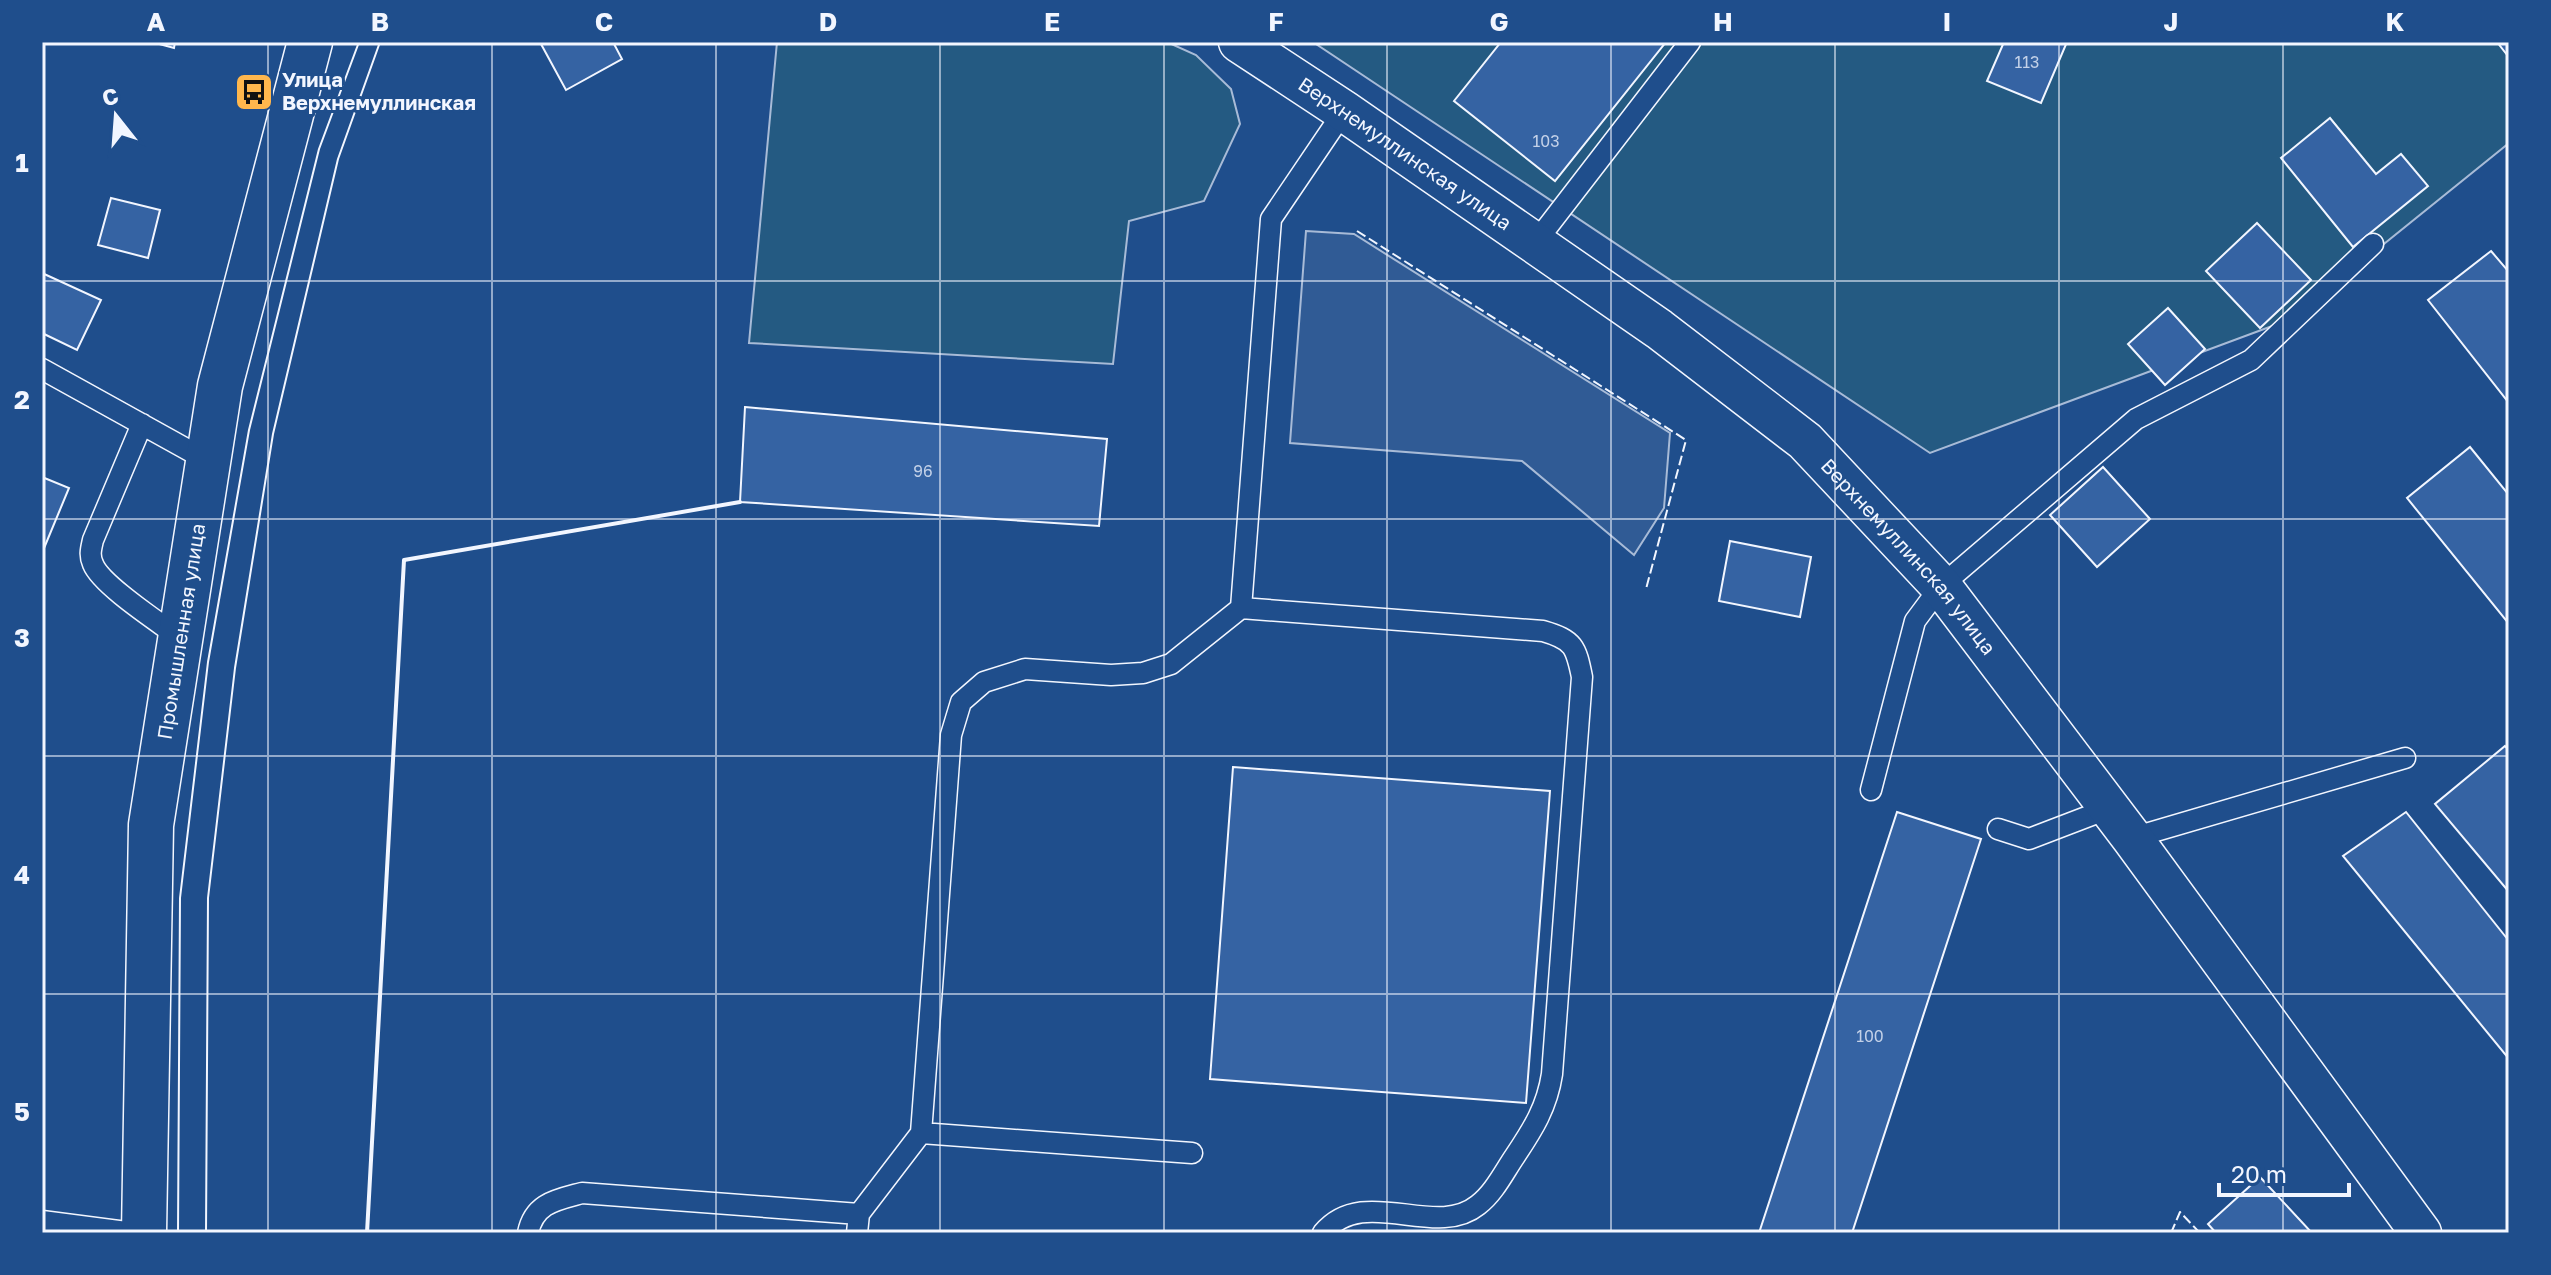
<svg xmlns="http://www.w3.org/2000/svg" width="2551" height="1275" font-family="'Golos Text',sans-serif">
<rect width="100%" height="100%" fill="#1f4e8c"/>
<path fill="#245a82" stroke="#a8bbd7" stroke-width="2" d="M777 42H1167L1196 55 1231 89 1240 124 1204 201 1129 221 1113 364 749 343Z
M1313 42H2509V143L2291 319 1930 453Z"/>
<path fill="#305b95" stroke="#a8bbd7" stroke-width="2" d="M1306 231 1354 234 1670 433 1664 508 1634 555 1522 461 1290 443Z"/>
<path fill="#3563a3" stroke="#f2f6ff" stroke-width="2" d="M152 42H175L174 48Z
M544 42H613L622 59 566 90 541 44Z
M1501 42H1666L1555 181 1454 101Z
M2004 42H2067L2041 103 1987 81Z
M2497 42H2509V56H2508Z
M2330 118 2376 174 2401 154 2428 186 2353 247 2281 158Z
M111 198 160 210 148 258 98 245Z
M2257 223 2311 280 2260 328 2206 271Z
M2491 251 2509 272V403L2428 300Z
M42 273 101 300 77 350 42 333Z
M2168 308 2205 349 2165 385 2128 344Z
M745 407 1107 439 1099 526 740 502Z
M2470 447 2509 495V624L2407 498Z
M2103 467 2150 519 2097 567 2050 515Z
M42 477 69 488 42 553Z
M1730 541 1811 557 1800 617 1719 601Z
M2505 746 2509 751V892L2435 804Z
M1233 767 1550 791 1526 1103 1210 1079Z
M1897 812 1981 839 1852 1233H1759Z
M2406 812 2509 941V1059L2343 856Z
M2260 1177 2312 1233H2216L2208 1224Z"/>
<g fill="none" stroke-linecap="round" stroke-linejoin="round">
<g stroke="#f2f6ff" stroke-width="23">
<path id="service" d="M1535 243 1690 42
M42 369 208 461
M142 424 93 540C91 549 89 555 93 564 101 585 160 623 180 638
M1871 790 1915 621 1941 586 2136 419 2251 360 2373 244
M1998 829 2029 839 2110 808
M2132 838 2405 758
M921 1133 1192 1153
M42 1221 134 1233
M528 1233C534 1203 556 1200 582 1193L859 1214
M857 1233 859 1214 921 1133 951 735 961 702 984 682 1025 669 1111 675 1143 673 1171 664 1241 608
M1323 1233C1364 1184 1435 1240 1478 1205 1494 1193 1504 1172 1515 1156 1533 1129 1547 1107 1552 1074L1582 677C1576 647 1574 640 1543 631L1241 608 1271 219 1344 111"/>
</g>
<g stroke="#f2f6ff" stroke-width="43">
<g id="minor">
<path id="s1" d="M1239 42 1344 111 1659 329 1805 441 1941 586 2132 838 2421 1233"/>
</g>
</g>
<g stroke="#f2f6ff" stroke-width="47">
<g id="tertiary">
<path id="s2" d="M144 1233 151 825 220 386 310 42"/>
</g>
</g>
<use href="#service" stroke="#1f4e8c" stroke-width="20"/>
<use href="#minor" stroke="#1f4e8c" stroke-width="40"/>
<use href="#tertiary" stroke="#1f4e8c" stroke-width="44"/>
<path stroke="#f2f6ff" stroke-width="2" d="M178 1233 180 898 208 662 249 430 319 149 359 42
M206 1233 208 898 235 668 273 434 338 159 380 42"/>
<path stroke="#f2f6ff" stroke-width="2" stroke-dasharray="10 4" stroke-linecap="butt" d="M1357 231 1686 440 1646 589
M2171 1233 2180 1212 2200 1233"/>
<path stroke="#f2f6ff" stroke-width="4" d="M367 1233 404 560 740 502"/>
</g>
<path fill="none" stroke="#f2f6ff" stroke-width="2" stroke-opacity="0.55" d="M268 42V1233M492 42V1233M716 42V1233M940 42V1233M1164 42V1233M1387 42V1233M1611 42V1233M1835 42V1233M2059 42V1233M2283 42V1233M42 281H2509M42 519H2509M42 756H2509M42 994H2509"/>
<defs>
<g id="bus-square" transform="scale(2)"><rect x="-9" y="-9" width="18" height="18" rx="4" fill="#ffb74d" stroke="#1f4e8c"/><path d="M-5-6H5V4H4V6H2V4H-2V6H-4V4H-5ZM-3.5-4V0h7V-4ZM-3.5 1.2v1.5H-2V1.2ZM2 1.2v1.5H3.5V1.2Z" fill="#111"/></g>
</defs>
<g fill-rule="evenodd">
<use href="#bus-square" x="254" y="92"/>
</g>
<g text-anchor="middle" stroke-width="6" stroke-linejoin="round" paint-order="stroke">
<g font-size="16" fill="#c3d1e8">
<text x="2027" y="68">113</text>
<text x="1546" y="147">103</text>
<text x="923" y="477">96</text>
<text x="1870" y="1042">100</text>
</g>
<g font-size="20" font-weight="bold" fill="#f2f6ff" stroke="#1f4e8c" text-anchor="start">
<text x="282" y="87">Улица<tspan x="282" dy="23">Верхнемуллинская</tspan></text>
</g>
<g font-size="20" fill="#f2f6ff" stroke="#1f4e8c">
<text dy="7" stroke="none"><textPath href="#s1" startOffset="200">Верхнемуллинская улица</textPath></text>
<text dy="7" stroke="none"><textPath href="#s1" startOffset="848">Верхнемуллинская улица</textPath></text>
<text dy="7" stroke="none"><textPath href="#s2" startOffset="604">Промышленная улица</textPath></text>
</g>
</g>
<rect width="2551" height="1275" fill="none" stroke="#1f4e8c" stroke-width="88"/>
<g transform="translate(116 116) rotate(343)" stroke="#1f4e8c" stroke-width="6" paint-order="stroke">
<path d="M0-6L14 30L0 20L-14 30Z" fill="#f2f6ff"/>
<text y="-12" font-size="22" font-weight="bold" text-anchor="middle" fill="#f2f6ff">С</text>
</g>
<path d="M2219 1183v12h130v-12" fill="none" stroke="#f2f6ff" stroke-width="4"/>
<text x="2231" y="1183" font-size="24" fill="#f2f6ff" stroke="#1f4e8c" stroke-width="6" paint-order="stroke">20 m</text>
<rect x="44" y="44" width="2463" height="1187" fill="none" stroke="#f2f6ff" stroke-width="3"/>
<g font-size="26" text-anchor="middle" font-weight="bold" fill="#f2f6ff">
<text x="156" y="31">A</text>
<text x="380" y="31">B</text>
<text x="604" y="31">C</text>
<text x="828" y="31">D</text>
<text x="1052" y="31">E</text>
<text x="1276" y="31">F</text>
<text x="1499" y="31">G</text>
<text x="1723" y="31">H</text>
<text x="1947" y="31">I</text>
<text x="2171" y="31">J</text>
<text x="2395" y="31">K</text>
<text x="22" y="172">1</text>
<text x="22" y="409">2</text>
<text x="22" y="647">3</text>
<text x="22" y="884">4</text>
<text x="22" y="1121">5</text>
</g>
</svg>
